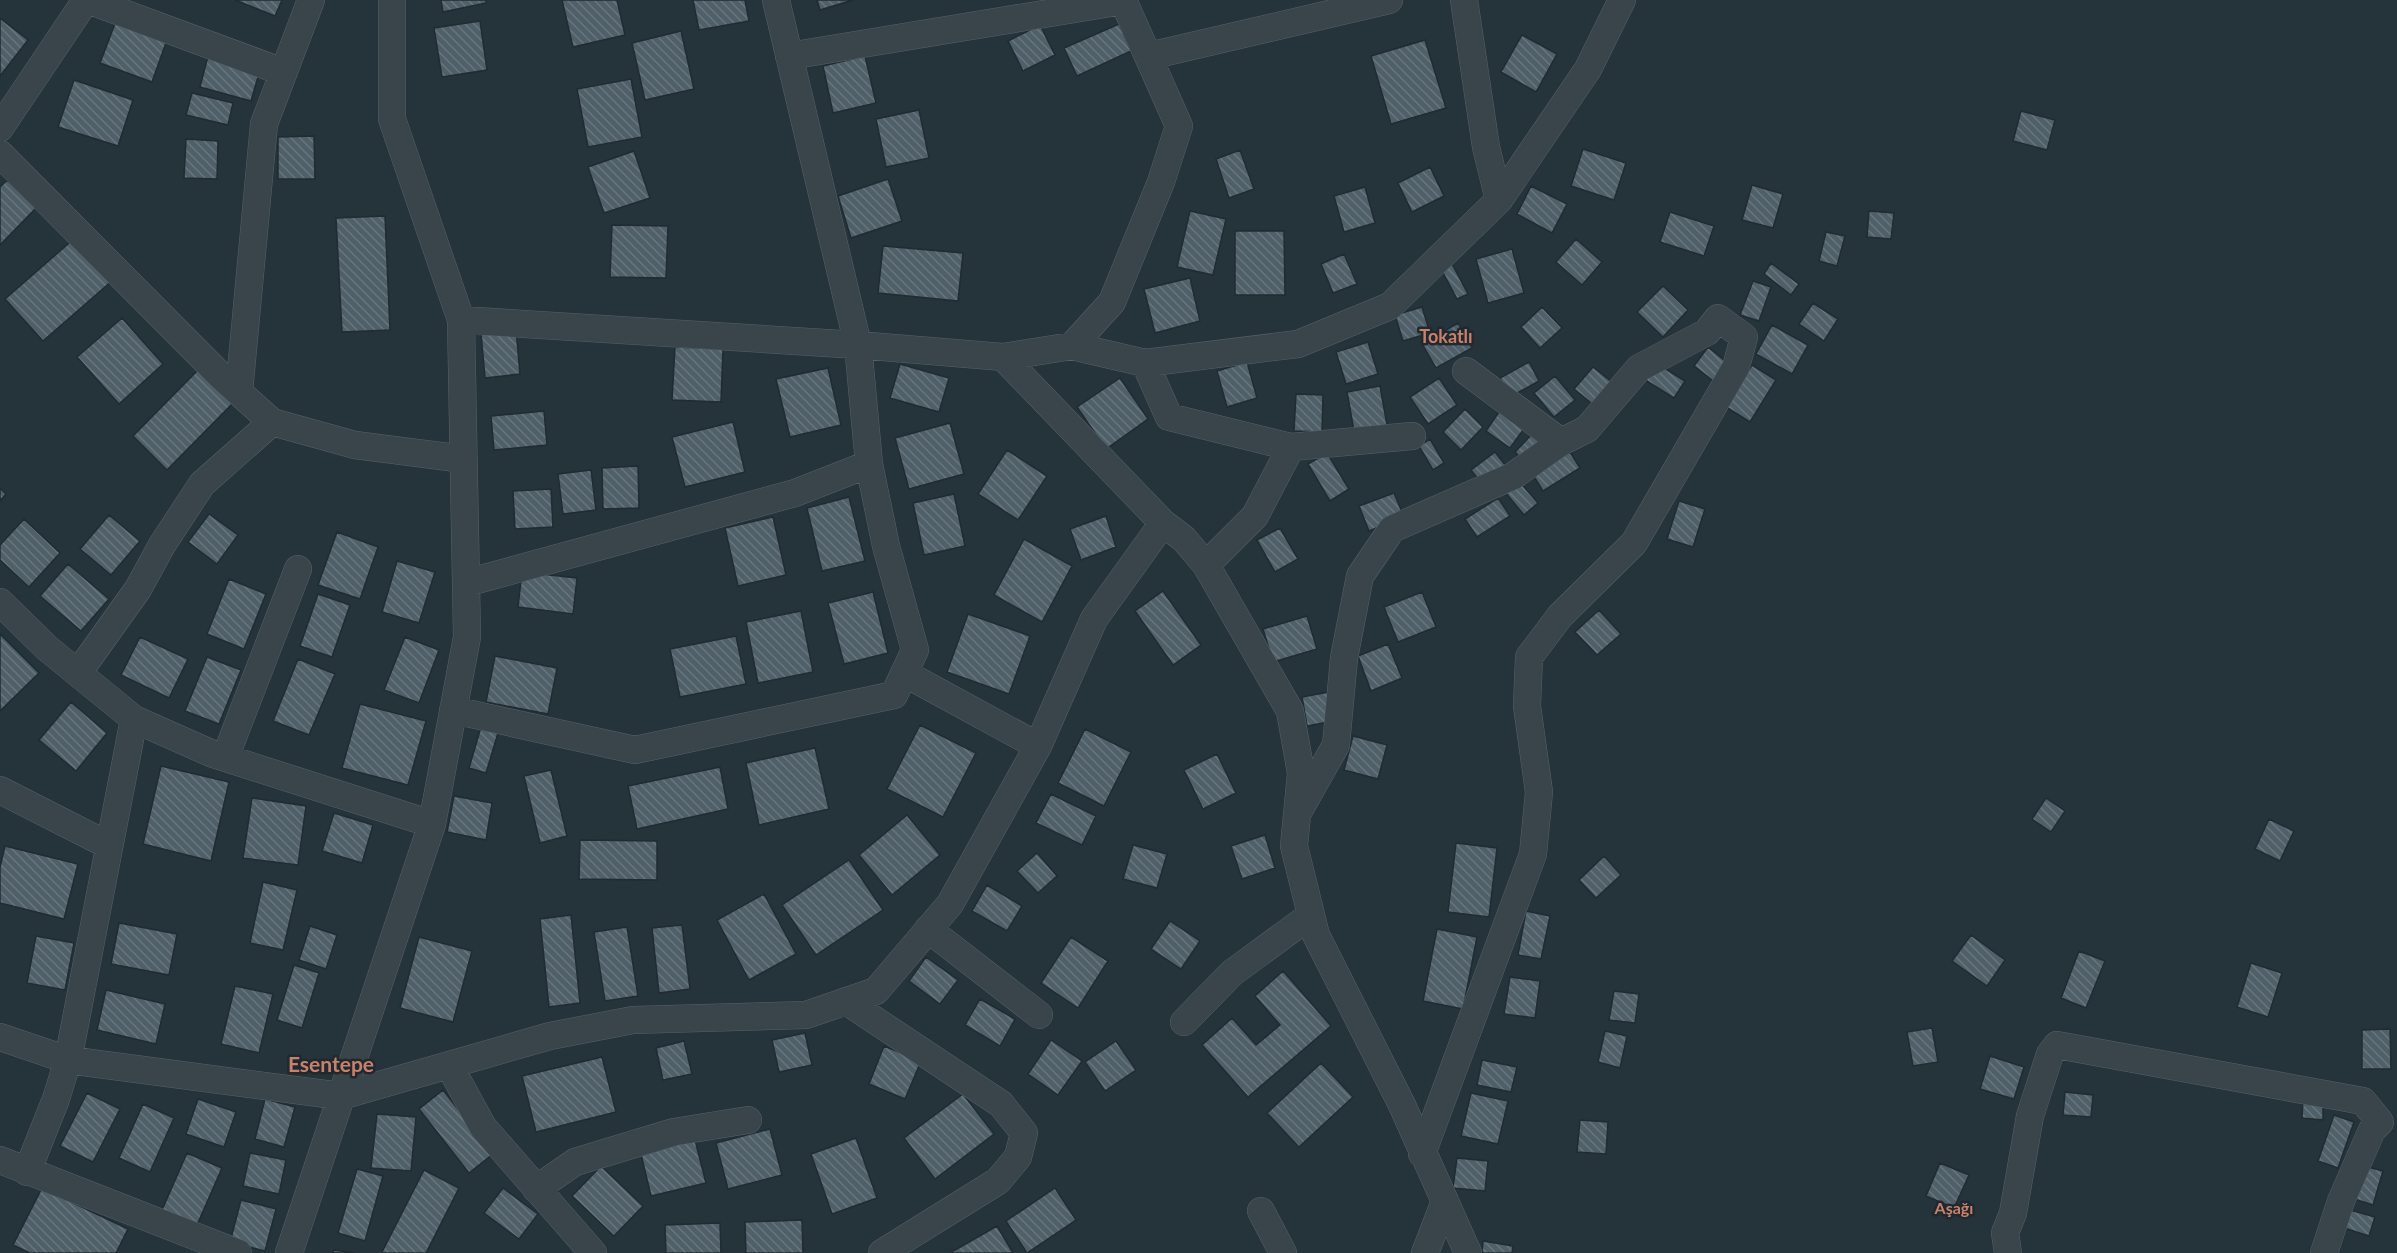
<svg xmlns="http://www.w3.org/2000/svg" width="2397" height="1253" font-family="Lato,sans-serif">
<defs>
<pattern id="building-back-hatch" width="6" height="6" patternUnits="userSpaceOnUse" patternTransform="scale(1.5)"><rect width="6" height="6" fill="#506069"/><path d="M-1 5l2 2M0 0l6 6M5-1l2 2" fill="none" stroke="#67757d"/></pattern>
</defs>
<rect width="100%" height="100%" fill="#25333b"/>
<path fill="url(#building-back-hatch)" stroke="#202b32" stroke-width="1.5" d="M235 0H282L275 16Z
M441 0H486V3L443 12Z
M562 0H617L625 35 573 47Z
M693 0H745L749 21 699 30Z
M817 0H853L820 10Z
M0 18 28 40 0 76Z
M116 21 167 40 152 82 100 63Z
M480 21 487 70 442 77 434 28Z
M1119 24 1131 51 1077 76 1064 48Z
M1040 25 1055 55 1023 71 1008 41Z
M681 31 694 89 645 100 632 43Z
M1522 35 1557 54 1536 92 1501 72Z
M1425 40 1446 108 1391 124 1371 56Z
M208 56 260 70 251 101 200 87Z
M865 56 876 103 833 113 823 66Z
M631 79 642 137 588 147 577 89Z
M74 80 133 100 118 146 58 127Z
M192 93 233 103 228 125 186 115Z
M919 110 929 158 886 167 876 119Z
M2021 111 2055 120 2047 150 2013 141Z
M314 136 315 179H278V137Z
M186 139 218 141 217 179 184 178Z
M1583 149 1626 163 1614 200 1571 186Z
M1240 150 1254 189 1229 198 1216 159Z
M634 151 650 198 604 213 588 167Z
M1430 167 1444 196 1412 212 1398 183Z
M888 179 902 221 851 238 838 196Z
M7 180 36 208 0 245V187Z
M1752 185 1783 194 1773 228 1742 220Z
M1531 186 1567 204 1552 233 1517 214Z
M1365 187 1375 223 1344 232 1334 196Z
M1190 211 1226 219 1213 275 1177 267Z
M1869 211 1894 213 1891 239 1867 237Z
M1670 212 1714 226 1704 256 1660 242Z
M385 216 390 330 342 332 336 218Z
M612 225 668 226 666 278 610 277Z
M1235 231H1284L1285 295H1235Z
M1826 232 1845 236 1837 266 1819 261Z
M76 237 113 280 43 341 5 299Z
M1576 239 1602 262 1582 285 1556 262Z
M883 246 963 253 958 301 878 293Z
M1512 249 1524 293 1488 303 1476 259Z
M1344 254 1357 284 1333 293 1321 264Z
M1451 262 1468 294 1457 299 1440 267Z
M1771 263 1799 284 1791 295 1764 274Z
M1190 278 1200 321 1155 333 1144 289Z
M1753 281 1771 287 1759 321 1740 315Z
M1663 286 1688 310 1663 337 1637 312Z
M1813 303 1838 319 1824 341 1799 324Z
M1422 307 1430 333 1403 341 1395 315Z
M1542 307 1562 328 1540 348 1521 327Z
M122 318 163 364 119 404 77 357Z
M1458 323 1472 348 1436 368 1422 344Z
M1772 325 1808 345 1792 374 1756 354Z
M516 329 520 374 485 378 481 333Z
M1368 342 1378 374 1346 384 1336 352Z
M675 347 723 349 721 402 672 400Z
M1708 347 1730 365 1716 383 1694 366Z
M1247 362 1257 398 1227 407 1217 371Z
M1529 362 1539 381 1510 397 1500 378Z
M1656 363 1685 381 1674 398 1645 380Z
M900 364 949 378 939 412 890 398Z
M1752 365 1776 380 1750 422 1726 407Z
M1593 367 1613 383 1595 406 1574 389Z
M828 368 841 425 790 437 776 379Z
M199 369 233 403 167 470 133 436Z
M1555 376 1575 400 1554 417 1534 393Z
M1120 378 1148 419 1106 449 1077 407Z
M1439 378 1457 405 1428 424 1410 397Z
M1380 386 1387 425 1354 431 1347 392Z
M1296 394 1323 395 1322 432 1294 431Z
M1465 409 1483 427 1461 450 1443 432Z
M1501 409 1526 426 1510 448 1486 431Z
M544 411 547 445 494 450 491 416Z
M733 422 745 472 685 487 672 437Z
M950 423 964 474 909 489 895 438Z
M1534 432 1544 442 1525 462 1515 452Z
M1430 439 1444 463 1433 470 1419 446Z
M1007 450 1047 476 1018 520 978 494Z
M1495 452 1506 466 1482 484 1471 470Z
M1570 452 1580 468 1543 491 1533 475Z
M1327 453 1349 489 1330 501 1308 464Z
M638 466 639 508 603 509 602 468Z
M591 470 596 510 563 514 558 474Z
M1519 481 1538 503 1524 515 1505 492Z
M0 488 6 494 0 501Z
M551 489 553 527 515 529 513 491Z
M1394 493 1404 517 1369 531 1359 506Z
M954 494 965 546 924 555 913 503Z
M849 497 865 561 822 571 807 508Z
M1498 498 1510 516 1477 537 1465 519Z
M1679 501 1705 509 1693 547 1667 539Z
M209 514 238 535 217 564 188 542Z
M109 515 140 541 111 575 80 549Z
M1106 516 1116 547 1081 560 1070 529Z
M773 517 786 575 738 586 725 528Z
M24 519 60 553 29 587 0 560V545Z
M1280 528 1298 559 1275 572 1257 540Z
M337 532 378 547 360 599 318 585Z
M1024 539 1072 566 1042 622 994 595Z
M397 561 435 572 419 623 382 612Z
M68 564 109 599 81 631 40 596Z
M522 572 577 578 573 614 518 607Z
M229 579 266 594 244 649 207 634Z
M1163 591 1201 645 1173 665 1135 611Z
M873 592 888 653 844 664 828 603Z
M1422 592 1436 627 1398 642 1384 607Z
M318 594 350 605 332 657 300 646Z
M1599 610 1621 634 1597 655 1575 632Z
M801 611 813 672 758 683 746 622Z
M968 614 1030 636 1009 694 947 672Z
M1307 616 1317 649 1273 662 1263 629Z
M0 634 39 673 0 711Z
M736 636 746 684 680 697 670 649Z
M140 637 188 659 169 698 121 675Z
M405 637 439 650 419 703 384 690Z
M1388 644 1402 678 1371 691 1358 656Z
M495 656 557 668 548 714 486 702Z
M207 657 241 670 219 724 185 711Z
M298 659 335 674 309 735 273 721Z
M1329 692 1334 721 1307 726 1302 697Z
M71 702 107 733 76 771 39 740Z
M360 704 426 721 408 785 342 768Z
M920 725 976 753 943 817 887 789Z
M481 727 498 733 486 773 469 768Z
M1085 729 1131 752 1104 806 1058 783Z
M1353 736 1387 745 1378 779 1344 770Z
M815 748 829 809 759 825 746 763Z
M1217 754 1236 793 1203 809 1184 770Z
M161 766 229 782 211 861 143 844Z
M720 767 728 809 637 829 628 786Z
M551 770 567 836 540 843 524 776Z
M1051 794 1096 816 1082 845 1036 823Z
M454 796 492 803 486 840 447 832Z
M252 798 306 806 298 865 243 858Z
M2046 798 2065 811 2051 832 2032 819Z
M334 813 373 825 362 863 322 851Z
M907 815 940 855 892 895 859 855Z
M2269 819 2294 831 2280 861 2255 849Z
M1265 835 1275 868 1242 879 1231 846Z
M580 840 657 841V880L579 879Z
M1456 843 1497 848 1489 917 1448 912Z
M1133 845 1167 854 1157 888 1123 879Z
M5 846 78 864 64 919 0 903V867Z
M1037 853 1057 876 1038 893 1017 871Z
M1604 856 1621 875 1596 898 1579 880Z
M849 860 883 910 816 955 782 905Z
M263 882 297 890 283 950 250 943Z
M987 885 1022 906 1007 931 972 911Z
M764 894 796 954 749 980 717 920Z
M1526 911 1550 916 1541 959 1518 955Z
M571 915 580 1003 549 1007 540 919Z
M1170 921 1200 941 1181 969 1151 949Z
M119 923 177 934 169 975 111 964Z
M682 925 690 989 659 993 652 928Z
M310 926 337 935 326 969 299 960Z
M627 927 638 996 605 1001 594 932Z
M1437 929 1477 937 1463 1009 1423 1001Z
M1971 935 2005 960 1987 986 1952 961Z
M36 936 74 943 65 990 27 983Z
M419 937 472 951 453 1022 400 1008Z
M1071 937 1108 961 1078 1008 1041 983Z
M2079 951 2105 961 2086 1008 2061 998Z
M926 957 958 980 940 1004 909 981Z
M2251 963 2282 973 2268 1017 2237 1007Z
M294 965 319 973 302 1028 277 1020Z
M1283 971 1331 1026 1248 1097 1202 1045 1232 1018 1256 1045 1280 1025 1255 996Z
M1510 977 1540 981 1535 1018 1504 1014Z
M235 986 273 994 259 1053 221 1044Z
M106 990 165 1004 156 1044 97 1030Z
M1614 991 1639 994 1635 1023 1609 1020Z
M980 999 1015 1019 1000 1046 965 1025Z
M1932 1028 1938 1062 1913 1066 1907 1032Z
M2390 1029 2391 1069H2362V1030Z
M1605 1031 1627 1036 1620 1068 1598 1062Z
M805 1033 812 1065 779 1072 772 1040Z
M1051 1040 1082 1061 1058 1095 1028 1074Z
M684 1041 692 1074 663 1080 656 1048Z
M1116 1041 1136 1070 1105 1091 1085 1062Z
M884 1046 921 1061 905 1099 869 1084Z
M1990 1056 2024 1067 2014 1099 1980 1089Z
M602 1057 616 1112 536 1132 522 1076Z
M1482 1060 1517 1067 1511 1092 1477 1085Z
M1321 1063 1353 1097 1299 1147 1267 1113Z
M443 1090 493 1154 469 1173 419 1109Z
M2065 1092 2093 1095 2091 1117 2063 1115Z
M87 1093 120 1109 93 1162 60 1146Z
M1471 1093 1508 1101 1498 1144 1461 1136Z
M963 1094 994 1134 935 1179 904 1138Z
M198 1099 236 1112 224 1147 186 1134Z
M265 1099 295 1107 284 1147 255 1139Z
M2303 1099 2323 1100V1120L2302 1118Z
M143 1104 174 1118 150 1172 119 1158Z
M377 1114 416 1117 411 1171 371 1168Z
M2334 1115 2354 1122 2338 1168 2318 1161Z
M1580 1120 1608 1122 1606 1154 1577 1152Z
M770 1129 782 1175 728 1189 716 1143Z
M694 1136 706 1183 651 1196 640 1150Z
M856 1138 877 1198 832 1214 811 1154Z
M187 1153 222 1168 197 1225 162 1210Z
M250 1153 286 1160 279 1194 243 1186Z
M1457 1158 1488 1161 1485 1191 1453 1188Z
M1940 1163 1969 1175 1954 1208 1926 1196Z
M2360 1165 2383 1171 2373 1205 2351 1198Z
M601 1166 643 1206 614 1236 572 1196Z
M357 1169 383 1176 365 1241 338 1233Z
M424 1170 459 1188 426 1253H385L382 1252Z
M42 1188 128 1229 116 1253H30L13 1245Z
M503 1188 538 1214 519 1239 484 1213Z
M1055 1188 1076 1220 1027 1253 1006 1221Z
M241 1200 276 1209 265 1251 230 1242Z
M2350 1210 2375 1217 2369 1236 2344 1228Z
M802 1220 803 1253H746L745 1222Z
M720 1223 721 1253H666L665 1225Z
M997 1226 1013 1253H950Z
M1483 1241 1513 1246 1512 1253H1482Z
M334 1250 355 1253H333Z"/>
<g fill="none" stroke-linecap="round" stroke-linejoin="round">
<g stroke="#576269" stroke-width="28">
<path id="minor" d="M88 0 283 72
M789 56 1123 1
M1149 56 1389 0
M0 128 86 0
M0 154 222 377 272 422 355 445 464 459
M1499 200 1588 69 1622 0
M461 320 858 345 1003 357 1163 523 1184 539 1206 565 1290 711 1301 773 1294 846 1316 935 1402 1105 1468 1253
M1072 346 1112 302 1161 182 1179 126 1123 0
M1003 357 1072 346 1145 363 1298 344 1390 306 1499 200 1486 147 1464 0
M1145 363 1169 417 1291 447 1412 436
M1466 371 1561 442
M239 392 264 124 311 0
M1206 565 1255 516 1291 447
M466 583 795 493 869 464 858 345 776 0
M0 602 47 648 134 719 213 754 432 824
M78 673 138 589 162 545 202 484 272 422
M904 673 1038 746
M453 710 635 750 894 695 915 650 886 546 869 464
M225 758 298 569
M0 790 108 845
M1297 814 1336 745 1344 658 1360 576 1392 529 1513 476 1561 442 1587 429 1639 368 1707 332 1718 318 1744 337 1736 367 1634 543 1560 616 1529 657 1527 706 1539 792 1533 854 1422 1154
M928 929 1039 1015
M846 1001 1001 1104 1024 1133 1018 1157 998 1181 882 1253
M1184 1022 1232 973 1311 915
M0 1037 68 1060 341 1096 550 1036 633 1020 806 1015 876 991 950 904 1038 746 1094 619 1163 523
M449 1065 483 1127 593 1253
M0 1160 238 1253
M27 1172 56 1099 68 1060 134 719
M536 1189 575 1162 674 1132 748 1120
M1261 1211 1283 1253
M289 1253 432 824 467 637 461 320 392 119V0
M1425 1253 1445 1201
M2008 1253 2005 1233 2013 1213 2030 1116 2050 1054 2057 1045 2363 1101 2380 1122 2372 1130 2341 1201 2324 1253"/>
</g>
<use href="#minor" stroke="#39444b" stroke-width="27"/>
</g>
<g text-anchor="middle" stroke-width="5" stroke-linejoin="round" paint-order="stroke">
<g font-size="16" font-weight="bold" fill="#cd8069" stroke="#1e2930">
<text x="1954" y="1214">Aşağı</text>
</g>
<g font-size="18" font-weight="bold" fill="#cd8069" stroke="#1e2930">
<text x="1446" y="343">Tokatlı</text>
</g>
<g font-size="21" font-weight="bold" fill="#cd8069" stroke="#1e2930">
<text x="331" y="1072">Esentepe</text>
</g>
</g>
</svg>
